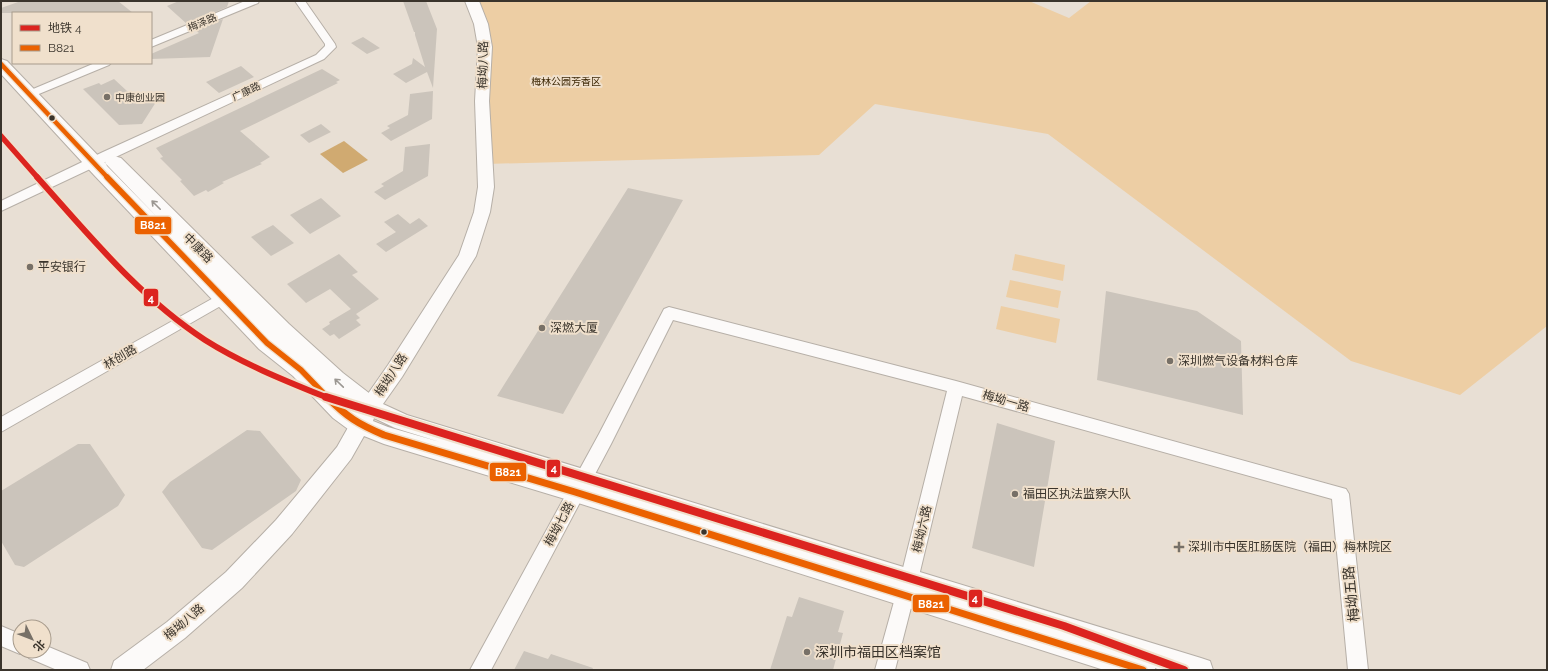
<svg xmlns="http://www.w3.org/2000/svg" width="1548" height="671" font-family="Raleway,'Noto Sans SC',sans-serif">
<rect width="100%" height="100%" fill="#e8dfd4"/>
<path fill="#edcea4" d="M472 1H1029L1069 18 1091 1H1547V326L1460 395 1351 361 1048 134 875 104 819 155 486 164 485 47Z
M1015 254 1065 265 1063 281 1012 270Z
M1010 280 1061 291 1058 308 1006 297Z
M1001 306 1060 319 1056 343 996 329Z"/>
<path fill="#d0aa71" d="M344 141 368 160 343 173 320 154Z"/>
<path fill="#cbc4bb" d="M21 1H118L133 13H1V8Z
M179 1H229L227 7 187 24 167 6Z
M403 1H426L437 29 433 88 427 72 406 83 393 74 412 64 413 58 425 67 415 35V32H414Z
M223 19 210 57 151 59V54L199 33 195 30Z
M363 37 380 48 367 54 351 43Z
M241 66 254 77 219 93 206 82Z
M322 69 340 80 336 82 338 83 240 131 270 157 260 163 262 164 222 182 224 183 208 192 206 190 194 196 180 181 182 180 160 158 163 157 156 148Z
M114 79 140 103 156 102 142 124 119 125 83 89 99 83 101 85Z
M433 91 432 119 391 141 381 133 390 128 387 126 408 115 410 94Z
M321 124 331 132 309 143 300 135Z
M430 144 428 176 385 200 374 192 384 186 381 184 403 171 405 147Z
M628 188 683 200 563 414 497 396Z
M321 198 341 216 310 234 290 215Z
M398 214 410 224 419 218 428 226 386 252 376 244 396 232 384 222Z
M273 225 294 243 271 256 251 237Z
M339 254 358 272 352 275 379 299 356 314 360 318 356 320 361 325 339 339 334 334 330 336 322 329 330 324 329 322 351 309 330 289 306 303 287 284Z
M1106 291 1197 311 1241 341 1243 415 1097 380Z
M997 423 1055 441 1034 567 972 548Z
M247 430 260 431 301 480 296 491 212 550 202 548 162 492 170 482Z
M78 444H90L125 495 118 506 24 567 15 565 1 541V491Z
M799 597 844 611 838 632 843 633 833 670H770L787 616 792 617Z
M524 651 548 659 551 654 593 668 592 670H514Z"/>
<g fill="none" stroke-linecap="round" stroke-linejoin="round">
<g stroke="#b6afa7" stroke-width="2">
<path id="minor" d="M245 1H259L258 3 151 47V40Z
M295 1H305L335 44 336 47 324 59 1 211V201L103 152 316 55 325 46V44Z
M95 63H111L109 65 34 96H26L24 94 26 92Z
M233 287 238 288 240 292 238 296 1 432V417Z
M669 307 956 381 1346 489 1349 494 1368 670H1348L1332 499 962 396 918 580 895 670H875L900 580 947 391 673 320 611 444 491 670H470L599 434 664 309Z
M1 626 20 634V651H44V645L87 663 90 670H57L29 658 26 651 20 654 1 646Z"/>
</g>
<g stroke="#b6afa7" stroke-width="2">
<path id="tertiary" d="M465 1H479L488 24 492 47 489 101 494 187 490 212 476 256 402 377 383 404 407 415 1201 658 1210 661 1213 670H1160L1155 668V670H1104L575 502 384 444 364 436 351 459 292 534 242 588 185 638 143 670H111L114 661 167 622 226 572 276 520 337 447 363 401 388 365 459 255 474 212 478 187 475 101 478 47 474 24ZM374 418 395 428 440 442 388 427 373 421Z"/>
</g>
<g stroke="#b6afa7" stroke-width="2">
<path id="secondary" d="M1 59 7 61 160 220 107 166 105 162 107 158 114 156 121 158 289 324 343 373 378 400 382 407 378 414 370 417 364 415 368 418 372 425 368 432 360 435 352 432 333 418 293 376 259 349 94 175 1 74Z"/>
</g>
<use href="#minor" fill="#fcfaf9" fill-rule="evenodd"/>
<use href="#tertiary" fill="#fcfaf9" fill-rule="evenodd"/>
<use href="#secondary" fill="#fcfaf9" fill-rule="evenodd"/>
<g stroke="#f0e0cc" stroke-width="7">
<path id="bus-1-far2" d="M1 64 108 178"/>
</g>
<g stroke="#f0e0cc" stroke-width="8">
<path id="bus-1-far1" d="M107 177 267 343 301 370 328 398"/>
</g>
<g stroke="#f0e0cc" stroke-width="10">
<path id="bus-1" d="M327 397C347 417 358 424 384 435L575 492 1143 670"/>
</g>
<use href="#bus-1-far2" stroke="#eb6100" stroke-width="4.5"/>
<use href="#bus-1-far1" stroke="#eb6100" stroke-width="5.5"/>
<use href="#bus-1" stroke="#eb6100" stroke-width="7"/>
<g stroke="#f0e0cc" stroke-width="8">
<path id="metro-1-far2" d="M1 136 38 178"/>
</g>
<g stroke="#f0e0cc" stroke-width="10">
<path id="metro-1-far1" d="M37 177C89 235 139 297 205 340 243 364 286 381 328 398"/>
</g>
<g stroke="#f0e0cc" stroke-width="12">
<path id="metro-1" d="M326 397 1064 626 1184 670"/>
</g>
<use href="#metro-1-far2" stroke="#dc241f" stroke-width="5.5"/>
<use href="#metro-1-far1" stroke="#dc241f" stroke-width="6"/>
<use href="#metro-1" stroke="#dc241f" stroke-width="8"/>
</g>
<defs><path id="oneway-shaft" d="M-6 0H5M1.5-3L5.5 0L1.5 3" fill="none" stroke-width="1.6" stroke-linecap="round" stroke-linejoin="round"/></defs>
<g stroke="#9b9792">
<use href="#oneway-shaft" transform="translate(156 205) rotate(-135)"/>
<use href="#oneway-shaft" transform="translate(339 383) rotate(-136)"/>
</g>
<g fill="#777067" stroke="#f0e0cc" stroke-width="1.5">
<circle cx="107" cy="97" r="4"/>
<circle cx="30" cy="267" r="4"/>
<circle cx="542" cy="328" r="4"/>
<circle cx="1170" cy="361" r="4"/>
<circle cx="1015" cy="494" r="4"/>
<path d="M1177 541h4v4h4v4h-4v4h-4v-4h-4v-4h4z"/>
<circle cx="807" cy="652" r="4"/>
</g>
<g fill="#3a342c" stroke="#f0e0cc" stroke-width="1.5">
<circle cx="52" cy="118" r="3.5"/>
<circle cx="704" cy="532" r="3.5"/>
</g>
<g text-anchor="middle" stroke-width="4" stroke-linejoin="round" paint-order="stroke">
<g font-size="10" fill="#3a342c" stroke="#f0e0cc">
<text transform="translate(202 22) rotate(-23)" y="4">梅泽路</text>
<text transform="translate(246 91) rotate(-25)" y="4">广康路</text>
</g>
<g font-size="10" fill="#3e2907" stroke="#f0e0cc">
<text x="566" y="85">梅林公园芳香区</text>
</g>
<g font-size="10" fill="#3a342c" stroke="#f0e0cc" text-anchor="start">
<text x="115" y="101">中康创业园</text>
</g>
<g font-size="12" fill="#3a342c" stroke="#f0e0cc">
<text transform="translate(483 65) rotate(-89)" y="4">梅坳八路</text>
<text transform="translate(198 248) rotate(45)" y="4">中康路</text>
<text transform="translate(120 357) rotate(-30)" y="4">林创路</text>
<text transform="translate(391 375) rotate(-57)" y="4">梅坳八路</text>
<text transform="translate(1006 401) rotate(16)" y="4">梅坳一路</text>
<text transform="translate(559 524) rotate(-62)" y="4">梅坳七路</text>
<text transform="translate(922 529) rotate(-77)" y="4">梅坳六路</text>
<text transform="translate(184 622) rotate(-40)" y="4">梅坳八路</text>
</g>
<g font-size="12" fill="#3a342c" stroke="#f0e0cc" text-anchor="start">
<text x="38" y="271">平安银行</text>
<text x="550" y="332">深燃大厦</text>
<text x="1178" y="365">深圳燃气设备材料仓库</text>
<text x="1023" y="498">福田区执法监察大队</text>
<text x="1188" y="551">深圳市中医肛肠医院（福田）梅林院区</text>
</g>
<g font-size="14" fill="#3a342c" stroke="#f0e0cc">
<text transform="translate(1351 594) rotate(-96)" y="5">梅坳五路</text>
</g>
<g font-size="14" fill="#3a342c" stroke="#f0e0cc" text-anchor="start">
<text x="815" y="657">深圳市福田区档案馆</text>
</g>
</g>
<g stroke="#f0e0cc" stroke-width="1.5">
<rect x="134" y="216" width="38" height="19" rx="4" fill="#eb6100"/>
<rect x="143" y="288" width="16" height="19" rx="4" fill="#dc241f"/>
<rect x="546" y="459" width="15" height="19" rx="4" fill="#dc241f"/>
<rect x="489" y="462" width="38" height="20" rx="4" fill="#eb6100"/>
<rect x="968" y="589" width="15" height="19" rx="4" fill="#dc241f"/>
<rect x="912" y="594" width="38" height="19" rx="4" fill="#eb6100"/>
</g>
<g font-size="11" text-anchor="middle" font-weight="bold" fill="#fff">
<text x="153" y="229">B821</text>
<text x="151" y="302">4</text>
<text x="554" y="472">4</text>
<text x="508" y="476">B821</text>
<text x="975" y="602">4</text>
<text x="931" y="608">B821</text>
</g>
<rect width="1548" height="671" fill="none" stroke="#3a342c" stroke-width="4"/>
<rect x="12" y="12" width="140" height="52" fill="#f0e0cc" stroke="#a79b8c"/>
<rect x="20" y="25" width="20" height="6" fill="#dc241f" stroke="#a79b8c"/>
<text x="48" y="32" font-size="12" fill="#3a342c">地铁 4</text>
<rect x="20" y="45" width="20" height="6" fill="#eb6100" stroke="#a79b8c"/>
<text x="48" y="52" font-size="12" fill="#3a342c">B821</text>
<g transform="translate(32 639) rotate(133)"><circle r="19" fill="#f0e0cc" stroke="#a79b8c"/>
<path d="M0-3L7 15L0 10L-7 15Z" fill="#777067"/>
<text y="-6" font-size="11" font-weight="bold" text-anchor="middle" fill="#3a342c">北</text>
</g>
</svg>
